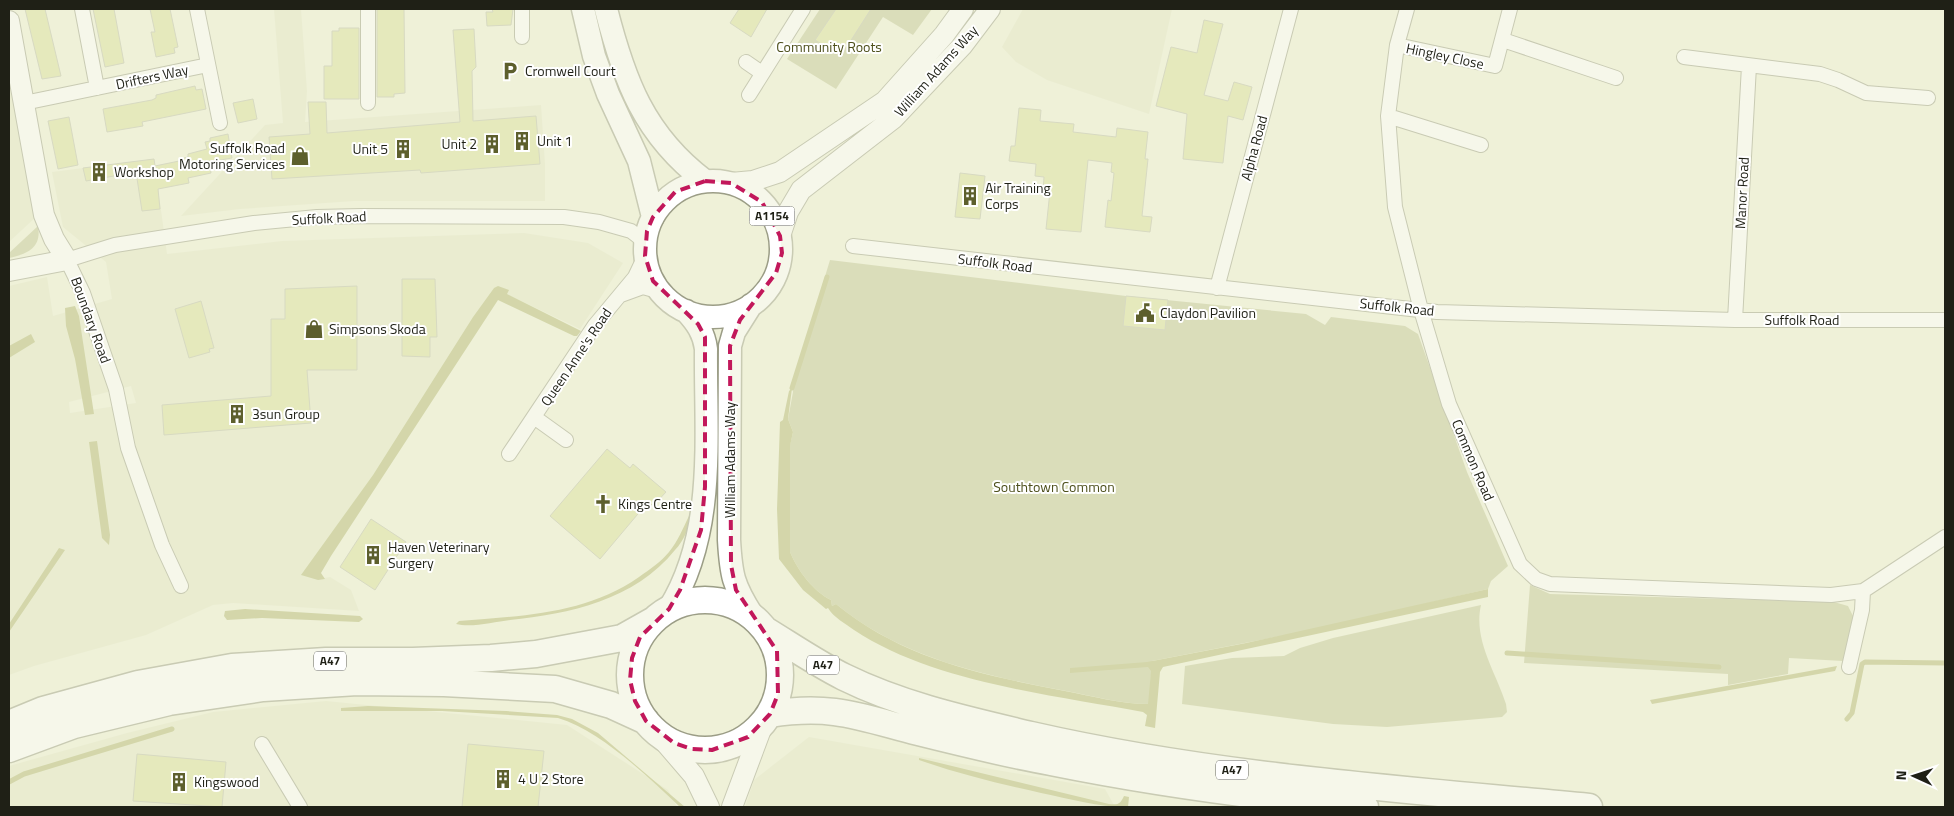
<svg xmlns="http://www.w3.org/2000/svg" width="1954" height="816" font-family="'Titillium Web',sans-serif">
<rect width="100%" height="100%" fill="#eff1d8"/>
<path fill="#e4e7c6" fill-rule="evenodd" d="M274 9H301L307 91 305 122 541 105 545 164V201H354L240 209 181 216 265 125 283 123Z
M1023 9H1172L1149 114 1047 80 1016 62 1002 47Z
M9 80 37 216 9 242Z
M154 159 167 254 282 241 524 233 588 243 623 263 580 329 494 288 473 317 373 475 302 575 318 579 330 577 351 590 359 611 233 603 213 605 146 635 34 666 9 675V286L47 277 53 316 112 299 106 262 63 227 52 172ZM131 386 136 403 70 413 69 402Z
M326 701 567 725 668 790 677 807H9V766L127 733 213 712Z
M809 737 1105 789 1115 807H745L754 780Z"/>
<path fill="#c2c696" d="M820 9H932L913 35 883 17 836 89 787 59Z
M38 226C42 248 27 254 9 258V253Z
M830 260 1126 296 1306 314 1325 325 1331 317 1405 326 1418 334 1467 472 1508 566 1491 581 1488 589 1317 629 1152 661 1149 704C1121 704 1093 696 1066 691 983 675 903 659 836 604L832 606 831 600C813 591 798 571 790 552V445L793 432 788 419 793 392 792 385Z
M1530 585 1550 594 1834 602 1848 606 1853 616 1843 661 1789 658 1788 674 1728 685V674L1524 663Z
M1481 605C1473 640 1496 672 1506 704L1507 712 1502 717 1387 727 1333 724 1182 704 1185 666 1232 658 1284 656 1300 648 1333 638Z"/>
<path fill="#b3b772" d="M498 286 509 290 507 294 581 331 577 336H574L498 300 331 556 321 573 325 579 318 580 301 575 373 475 473 317 494 288Z
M75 306 79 316 94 414 85 415 75 359 66 326 65 308Z
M31 334 35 342 9 358V346Z
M792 388 788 419 793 432 790 446V552C798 571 813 591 831 600L832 606 836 604C903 659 982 675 1065 691 1092 696 1121 704 1148 704L1151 671 1148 667 1070 673V668L1147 662 1246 643 1488 589V597L1163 667 1160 672 1155 728 1145 726 1147 715 1143 712C1052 695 932 682 854 630 846 624 833 617 828 608L826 609 803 590 779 559 777 509 780 422 783 420 789 391Z
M97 441 110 535 109 545 102 538 89 442Z
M689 516H693C688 528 684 541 675 550 635 600 569 614 510 620 494 622 471 628 456 624L459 621C522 616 586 614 639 577 650 569 661 562 669 552 678 541 683 528 689 516Z
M59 548 65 550 9 632V624Z
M245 609 360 616 363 619 359 622 262 618 227 620 224 616 225 611Z
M1837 666 1835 671 1652 704 1650 700Z
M368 706 506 711 557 715 572 719 598 733 685 807H680C647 776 601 731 558 718L442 711H341V708Z
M919 758 1109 804C1119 805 1120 804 1124 796L1129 797 1128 807C1098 807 1070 799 1041 793 1000 784 959 774 919 760Z"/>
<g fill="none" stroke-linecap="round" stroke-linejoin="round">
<path stroke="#b3b772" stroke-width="5" d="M792 388 827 277
M1507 653 1719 667
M1847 719 1852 713 1862 664 1865 662 1945 663
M9 782 24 774 172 729"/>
</g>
<path fill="#dadf99" stroke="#bbbea5" d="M25 9H45L61 76 42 79Z
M93 9H114L124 63 105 67Z
M150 9H170L178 47 174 48 175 53 156 57 151 32H155Z
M377 9H404L405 93 394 94V97H377Z
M492 9H513L511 25 487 26 486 12H493Z
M739 9H767L751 37 730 23Z
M836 9H871L841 56 815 40Z
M1204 20 1223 24 1204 95 1228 101 1234 82 1252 87 1243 120 1228 116 1223 163 1183 159 1187 114 1156 106 1171 47 1197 53Z
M339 28H359V99H324V66H332V31H339Z
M474 29 476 67 472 71 473 121 536 116 540 164 421 173 420 170 272 179 269 137 310 134 308 102H326L327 133 460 122 453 30Z
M195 86 196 90 202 89 206 109 142 122 143 126 107 132 103 109 152 100 156 98V95Z
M253 99 257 119 238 123 233 103Z
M1019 108 1041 110 1040 121 1074 124 1073 132 1116 137 1117 128 1148 132 1145 159H1148L1142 216 1152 217 1150 232 1105 227 1108 200 1111 201 1114 173 1111 172 1112 163 1088 160 1081 232 1046 229 1050 191H1043L1044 177 1035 176 1036 164 1009 161 1011 146H1015Z
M69 117 78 165 58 169 48 121Z
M228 134 232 158 209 162 211 173 188 178 189 183 158 189 160 209 142 211 136 172 86 181 83 168 154 159 155 166 184 160V158L188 157V154L207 149 205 142 210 141V138Z
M960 173 985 176 980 219 955 217Z
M402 279H435L437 337H430V357L402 356Z
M357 286V370H307L311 423 164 435 162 405 271 396V319H285V289Z
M1126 296 1168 300 1165 330 1123 326Z
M201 301 214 348 209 349 210 352 189 358 175 309Z
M607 449 630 468 633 464 666 492 653 506 648 502 600 559 550 516Z
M371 519 406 542 375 590 340 567Z
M468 744 544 751 538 807H462Z
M137 754 226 762 222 807 133 801Z"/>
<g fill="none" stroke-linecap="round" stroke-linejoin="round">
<g stroke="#9b9d86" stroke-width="16">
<path id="street" d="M82 9 97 88
M197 9 220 123
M368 9V103
M522 9V37
M1407 9 1397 45 1388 116 1395 207 1421 310 1449 404 1520 564 1536 579 1550 584 1831 595 1863 591
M1503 40 1616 78
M1397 45 1495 66 1510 9
M1684 57 1820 74 1838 80 1866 93 1928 98
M746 62 762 73
M749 95 803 9
M24 103 208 65
M1388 116 1481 145
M853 246 1437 312 1735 320H1945
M1217 288 1291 9
M621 295 643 287 661 292
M1735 320 1749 66
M534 417 566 440
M509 454 595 325 635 277 645 256
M181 586 162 545 128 448 116 389 83 293 67 260 115 245 254 223 317 217 362 216 564 217 599 222 631 231 640 238 645 247
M1849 667 1862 610 1863 591 1945 537
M262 744 300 807"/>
</g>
<g stroke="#9b9d86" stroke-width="22">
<path id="secondary" d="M9 21 44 215 54 239 67 260 9 271
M731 183 753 181 780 172 885 101 944 35 963 9
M780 236 788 212 801 190 894 118 962 46 990 9
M657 733 694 776 709 807
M732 807 763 724"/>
</g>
<g stroke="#9b9d86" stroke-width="25">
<path id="primary" d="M583 9 594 56 608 94 639 161 653 217
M606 9C624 80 644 135 705 181
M645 249a68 68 0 1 1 136 0a68 68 0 1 1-136 0Z
M751 305 734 332 730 346 729 540C731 575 733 585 752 615
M669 609C717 532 705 435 706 349 704 333 697 323 686 311"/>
</g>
<g stroke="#9b9d86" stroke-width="29">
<path id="highway" d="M630 675a75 75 0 1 1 150 0a75 75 0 1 1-150 0Z
M767 631C793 647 818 664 844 677 903 706 968 720 1031 735 1215 777 1403 789 1589 807
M770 714C832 704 860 717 918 732 962 743 1006 754 1051 762 1155 783 1260 797 1365 807
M9 724 43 710 138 684 232 667 326 661H413L491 658 536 654 622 638 654 620
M9 749 74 725 169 702 263 688 357 682 444 683 555 689 611 705 646 721"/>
</g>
<use href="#street" stroke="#fff" stroke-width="14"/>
<use href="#secondary" stroke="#fff" stroke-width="20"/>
<use href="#primary" stroke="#fff" stroke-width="22"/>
<use href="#highway" stroke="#fff" stroke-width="26"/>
</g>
<path d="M0 0H1954V816H0ZM705 181 731 183 762 202 780 236 782 253 776 273 740 320 730 346 731 565 736 590 777 651 778 694 770 714 748 737 712 750 692 749 674 743 646 721 635 701 630 680 632 658 640 637 669 609 680 590 701 530 705 487V337L698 324 653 281 645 256 647 231 653 217 675 192Z" fill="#eff1d8" fill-opacity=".55" fill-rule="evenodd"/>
<path fill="none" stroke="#c2185b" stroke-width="4" stroke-dasharray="10 6" stroke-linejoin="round" d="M705 181 731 183 762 202 780 236 782 253 776 273 740 320 730 346 731 565 736 590 777 651 778 694 770 714 748 737 712 750 692 749 674 743 646 721 635 701 630 680 632 658 640 637 669 609 680 590 701 530 705 487V337L698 324 653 281 645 256 647 231 653 217 675 192Z"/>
<defs>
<g id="parking-bare" transform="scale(1.5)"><path d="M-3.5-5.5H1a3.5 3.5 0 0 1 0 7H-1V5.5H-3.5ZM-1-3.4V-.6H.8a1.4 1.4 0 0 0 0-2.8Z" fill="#5d5f2d" stroke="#fff" stroke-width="2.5" paint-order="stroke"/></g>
<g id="building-bare" transform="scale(1.5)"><path d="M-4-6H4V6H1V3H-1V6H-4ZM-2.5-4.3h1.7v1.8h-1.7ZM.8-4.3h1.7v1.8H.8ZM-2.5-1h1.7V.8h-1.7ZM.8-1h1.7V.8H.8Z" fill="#5d5f2d" stroke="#fff" stroke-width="2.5" paint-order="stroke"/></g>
<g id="shop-bare" transform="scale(1.5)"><path d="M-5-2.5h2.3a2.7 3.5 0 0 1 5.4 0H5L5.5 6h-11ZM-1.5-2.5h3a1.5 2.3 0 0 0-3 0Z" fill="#5d5f2d" stroke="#fff" stroke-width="2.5" paint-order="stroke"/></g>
<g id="civic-bare" transform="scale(1.5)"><path d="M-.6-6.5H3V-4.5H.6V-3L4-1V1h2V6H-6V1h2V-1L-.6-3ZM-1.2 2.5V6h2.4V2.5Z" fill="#5d5f2d" stroke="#fff" stroke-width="2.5" paint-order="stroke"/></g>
<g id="church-bare" transform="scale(1.5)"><path d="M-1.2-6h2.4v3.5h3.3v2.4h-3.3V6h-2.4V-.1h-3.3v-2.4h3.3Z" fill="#5d5f2d" stroke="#fff" stroke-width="2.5" paint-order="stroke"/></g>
</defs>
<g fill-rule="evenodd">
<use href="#parking-bare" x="510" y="71"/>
<use href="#building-bare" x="522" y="141"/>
<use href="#building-bare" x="492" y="144"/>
<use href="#building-bare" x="403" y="149"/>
<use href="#shop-bare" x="300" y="156"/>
<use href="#building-bare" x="99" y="172"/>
<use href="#building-bare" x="970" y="196"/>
<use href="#civic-bare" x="1145" y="313"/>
<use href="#shop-bare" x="314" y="329"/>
<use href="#building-bare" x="237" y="414"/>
<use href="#church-bare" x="603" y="504"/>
<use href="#building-bare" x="373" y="555"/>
<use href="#building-bare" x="503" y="779"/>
<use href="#building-bare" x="179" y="782"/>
</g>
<g text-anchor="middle" stroke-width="4" stroke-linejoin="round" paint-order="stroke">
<g fill="#fff" stroke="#62635c" stroke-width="1">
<rect x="749.5" y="206.5" width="45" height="19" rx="4"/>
<rect x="314" y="651.5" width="32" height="19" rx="4"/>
<rect x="807" y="655.5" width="32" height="19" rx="4"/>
<rect x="1216" y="760.5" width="32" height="19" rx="4"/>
</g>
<g font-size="12" font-weight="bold" fill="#1f2016">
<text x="772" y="220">A1154</text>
<text x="330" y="665">A47</text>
<text x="823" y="669">A47</text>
<text x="1232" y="774">A47</text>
</g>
<g font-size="14" fill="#4d4f1b" stroke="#fff">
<text x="829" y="52">Community Roots</text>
<text x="1054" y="492">Southtown Common</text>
</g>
<g font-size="14" fill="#1f2016" stroke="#fff">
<text transform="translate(1445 56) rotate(12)" y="5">Hingley Close</text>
<text transform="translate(936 71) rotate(-48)" y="5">William Adams Way</text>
<text transform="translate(152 77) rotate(-12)" y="5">Drifters Way</text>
<text transform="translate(1254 148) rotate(-75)" y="5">Alpha Road</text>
<text transform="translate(1742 193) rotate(-87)" y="5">Manor Road</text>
<text transform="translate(329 218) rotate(-3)" y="5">Suffolk Road</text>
<text transform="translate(995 263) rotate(7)" y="5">Suffolk Road</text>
<text transform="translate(1397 307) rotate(6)" y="5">Suffolk Road</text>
<text transform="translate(91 320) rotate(70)" y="5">Boundary Road</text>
<text x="1802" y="325">Suffolk Road</text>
<text transform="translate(576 357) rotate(-56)" y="5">Queen Anne's Road</text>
<text transform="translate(730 460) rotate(-90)" y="5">William Adams Way</text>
<text transform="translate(1473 460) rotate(67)" y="5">Common Road</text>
</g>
<g font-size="14" fill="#1f2016" stroke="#fff" text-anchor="start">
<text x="525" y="76">Cromwell Court</text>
<text x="537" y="146">Unit 1</text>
<text x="477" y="149" text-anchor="end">Unit 2</text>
<text x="285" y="153" text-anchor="end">Suffolk Road<tspan x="285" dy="16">Motoring Services</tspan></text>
<text x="388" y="154" text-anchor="end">Unit 5</text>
<text x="114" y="177">Workshop</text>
<text x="985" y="193">Air Training<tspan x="985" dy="16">Corps</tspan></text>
<text x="1160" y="318">Claydon Pavilion</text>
<text x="329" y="334">Simpsons Skoda</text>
<text x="252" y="419">3sun Group</text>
<text x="618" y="509">Kings Centre</text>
<text x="388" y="552">Haven Veterinary<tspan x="388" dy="16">Surgery</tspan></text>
<text x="518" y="784">4 U 2 Store</text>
<text x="194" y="787">Kingswood</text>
</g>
</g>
<rect width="1954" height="816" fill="none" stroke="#1f2016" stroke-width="20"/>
<g transform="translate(1914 776) rotate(273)" stroke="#ffffff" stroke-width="4" paint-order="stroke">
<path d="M0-4L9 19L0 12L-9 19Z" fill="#1f2016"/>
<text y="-8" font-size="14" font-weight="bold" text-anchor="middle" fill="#1f2016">N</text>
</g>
</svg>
